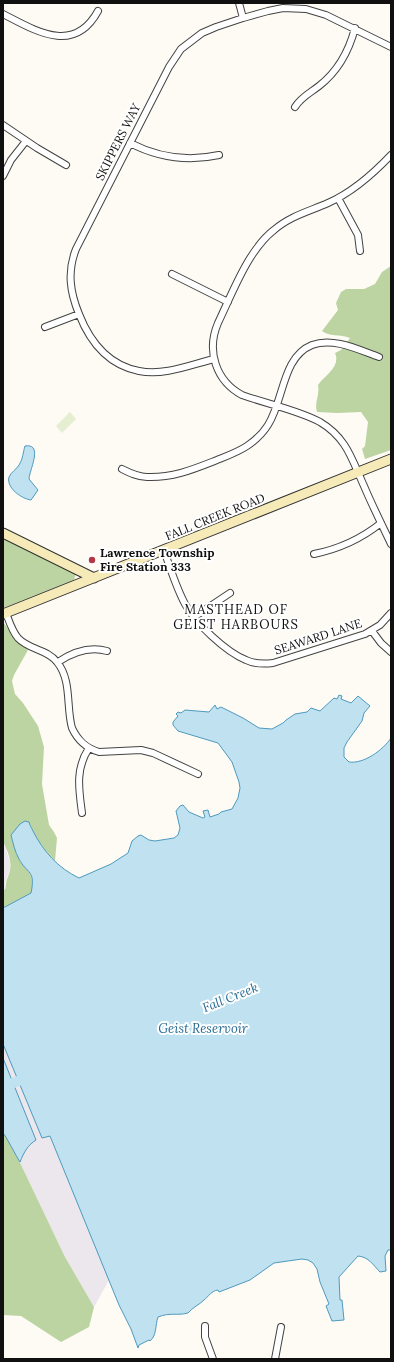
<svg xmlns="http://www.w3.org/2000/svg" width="394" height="1362" font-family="Lora,serif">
<rect width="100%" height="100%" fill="#fefbf5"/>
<path fill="#ece6ed" d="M3 842 10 861V869L5 883 6 888 3 891Z
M3 1044 42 1138 50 1135 109 1280 94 1307 65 1257 3 1127Z"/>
<path fill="#bcd4a2" d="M391 266V450L365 459 362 449 365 446 368 422 361 412 337 413 317 412C314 402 320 396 318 385 325 375 341 367 335 353L341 350 350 338C340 334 329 337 322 331L338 310 336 303 341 292 346 289H364L375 284 382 272Z
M3 536 76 573 74 580 3 608Z
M3 622 18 641 28 650 14 675 12 681 15 694 23 703 38 726 44 747 42 784 49 825 54 832 57 838 55 861 39 843 36 837 19 860C29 871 35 876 31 893L3 908V891L6 888C5 881 9 876 10 870 12 860 7 850 3 842Z
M3 1127 65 1257 94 1307 89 1327 61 1342 21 1316 3 1315Z"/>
<path fill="#e6eed2" d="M70 412 76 419 62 433 56 426Z"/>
<path fill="#bfe1f0" stroke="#4e9abe" d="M25 446C44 443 29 471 29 479L38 490 31 500C22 499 6 488 9 477 11 472 17 469 19 465 23 459 23 452 25 446Z
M339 695 342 696 341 699 351 703 358 696 370 706 364 713 362 721 347 742 344 748V757L349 762C364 764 383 750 391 738V1250H388L385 1256 386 1271 380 1272C373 1265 369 1257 358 1256L339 1277 340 1300H342L344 1320 332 1321 326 1306 329 1304 320 1282 317 1269 313 1263 308 1260 302 1259 274 1263 250 1280 219 1292 218 1290C211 1291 209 1296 204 1300 199 1305 193 1307 188 1313 176 1316 171 1312 158 1317 155 1326 157 1335 150 1341L149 1340 139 1345 138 1348 131 1329 119 1305 50 1136 42 1138 3 1044V908L31 893C36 870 27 874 19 859 15 852 13 843 11 835L20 824 25 821 29 822C30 826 31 827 33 831 43 851 58 868 79 878L111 864 128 853 132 841 138 836 141 835 149 840 155 841 174 838 178 835 180 828 176 811 180 806 183 805 189 812 203 818 205 817 203 811 208 810 210 817 219 814 221 812 232 809 238 798 240 788 239 782 232 762 218 743 178 731 173 725V722L178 716 176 714 178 712 181 713 185 710 209 712 215 705 217 709 221 707 243 718 259 728 272 729 283 723 286 720 295 714 307 712 311 708 320 711 334 698 337 699Z
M3 1058 36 1140C28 1145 24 1152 20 1162 16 1156 6 1136 3 1133Z"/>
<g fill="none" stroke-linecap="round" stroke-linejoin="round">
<path stroke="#bfe1f0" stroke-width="10" d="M3 1087 31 1076"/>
<g stroke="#434343" stroke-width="8">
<path id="street" d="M239 3 243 18
M3 14C36 31 74 55 98 11
M295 107C301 97 310 93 319 86 337 72 349 51 355 28
M3 125 37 148 66 165
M130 143C159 158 187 162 219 155
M391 155C373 174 353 192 328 203 310 211 290 216 274 230 248 250 232 294 218 323 206 351 216 381 242 395 267 404 298 410 320 422 347 438 352 460 364 486 372 505 382 525 391 544
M3 176 11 160 26 141
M338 198 358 235 360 251
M172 274 228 302
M45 327 79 314
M214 359C190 365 164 376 139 371 108 365 90 342 79 314 70 292 67 272 76 249L169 67 181 49 202 33 216 27 243 18 268 11 283 8 306 9 326 15 391 47
M122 469C130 473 138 477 147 477 173 478 194 469 217 460 227 456 238 452 247 446 256 440 263 433 268 425 284 400 282 357 312 345 334 337 359 350 379 357
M164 550C170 568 176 587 185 604 195 623 226 652 246 660 254 664 264 664 273 663L365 634 380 625 391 613
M314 554C339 549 361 539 381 523
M6 613C9 621 12 631 18 638 29 650 47 649 57 662 72 680 66 707 72 728 78 741 86 748 99 752L141 750 153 753 198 774
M194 617 230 593
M372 631 381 643 391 652
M58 662C73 652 89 646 107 651
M82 813C79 790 75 769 89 748
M205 1326V1337L213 1359
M275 1359 281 1327"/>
</g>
<g stroke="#323232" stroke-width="11">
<path id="secondary" d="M3 533 94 578
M3 614 391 459"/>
</g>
<use href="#street" stroke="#fff" stroke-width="6"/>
<use href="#secondary" stroke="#f6ebb8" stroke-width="9"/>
</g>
<circle fill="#b13846" stroke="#fff" stroke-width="1.5" cx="92" cy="560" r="4"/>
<g text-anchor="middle" stroke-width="4" stroke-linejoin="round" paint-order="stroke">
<g font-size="12" fill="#101010" stroke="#fff">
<text transform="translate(118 142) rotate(-63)" y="4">SKIPPERS WAY</text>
<text transform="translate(215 517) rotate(-22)" y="4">FALL CREEK ROAD</text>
<text transform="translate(318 637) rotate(-18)" y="4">SEAWARD LANE</text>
</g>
<g font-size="12" font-weight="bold" fill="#101010" stroke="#fff" text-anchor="start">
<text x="100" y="557">Lawrence Township<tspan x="100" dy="14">Fire Station 333</tspan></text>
</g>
<g font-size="13" letter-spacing="1" fill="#101010" stroke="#fff">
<text x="236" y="614">MASTHEAD OF<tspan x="236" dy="15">GEIST HARBOURS</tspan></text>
</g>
<g font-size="13" font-style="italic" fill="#276d95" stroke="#fff">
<text transform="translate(230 997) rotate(-22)" y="5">Fall Creek</text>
<text x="203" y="1033">Geist Reservoir</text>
</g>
</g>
<rect width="394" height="1362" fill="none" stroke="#101010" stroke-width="8"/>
</svg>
